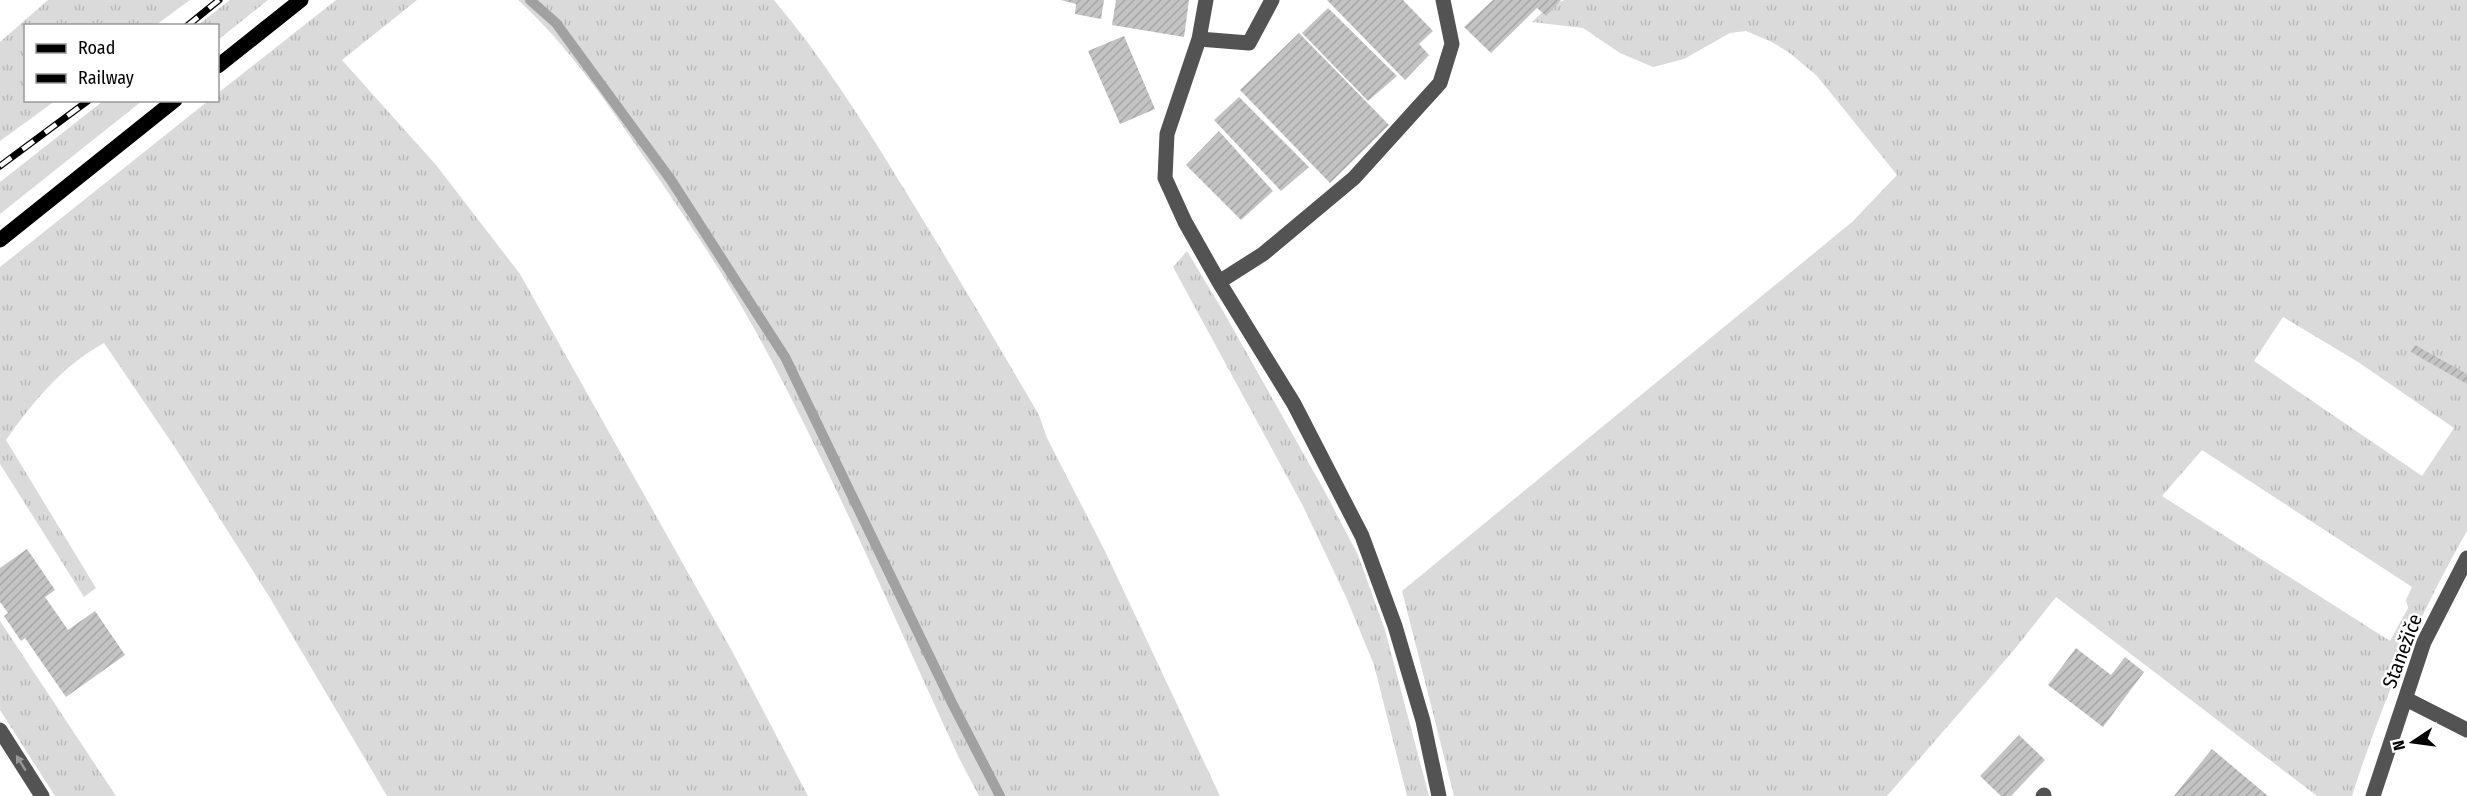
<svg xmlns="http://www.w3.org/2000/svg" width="2467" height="796" font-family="'Fira Sans Condensed',sans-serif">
<defs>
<pattern id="grass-tufts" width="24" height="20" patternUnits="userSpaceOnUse" patternTransform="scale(1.5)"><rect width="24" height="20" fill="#dadada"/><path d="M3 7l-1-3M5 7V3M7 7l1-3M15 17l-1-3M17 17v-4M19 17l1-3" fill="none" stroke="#b9b9b9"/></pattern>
<pattern id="building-hatch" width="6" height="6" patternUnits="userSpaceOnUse" patternTransform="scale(1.5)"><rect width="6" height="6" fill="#c3c3c3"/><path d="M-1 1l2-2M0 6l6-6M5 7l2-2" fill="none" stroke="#a6a6a6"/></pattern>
</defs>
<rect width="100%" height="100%" fill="#fff"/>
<path fill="url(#grass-tufts)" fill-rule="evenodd" d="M48 0H190L156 25 26 26V100L55 101 0 141V42Z
M230 0H268L218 40V26L198 25Z
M336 0H417L342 60 436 165 520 274 732 651 808 796H387L270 598 174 446 104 343C62 366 33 402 6 440L96 588 84 597 0 464V267L208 101 218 100V93Z
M518 0H774C822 57 862 120 901 184 948 260 994 338 1039 415L1047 438 1105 551 1220 796H979L959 758C894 618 834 475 760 339 727 278 687 220 648 163 611 108 567 44 518 0Z
M1565 0H2467V531C2419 614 2381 705 2352 796H2317L2056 597 2014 650 1887 796H1454L1402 591 1852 222 1897 175 1817 76 1791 54 1772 42 1746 31 1730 33 1684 59 1653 67 1620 53 1583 28 1532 22 1550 5ZM2283 317 2358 362 2454 428 2422 476 2254 361ZM2202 450 2412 587 2406 600 2408 608 2390 641 2162 496Z
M103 101H142L0 214V182Z
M1187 251 1223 311 1324 490 1358 555 1385 630 1429 796H1407L1374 665 1346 597 1303 506 1173 267Z
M0 621 116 796H55L0 710Z"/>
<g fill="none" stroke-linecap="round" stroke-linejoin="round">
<path stroke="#a1a1a1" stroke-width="10" d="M530 0 556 23 671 180 785 357 952 703 1000 796"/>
</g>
<path fill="url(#building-hatch)" d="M1061 0H1104L1101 19 1075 14 1076 4Z
M1116 0H1189L1184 37 1112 25Z
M1327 0H1403L1433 31 1419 44 1429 55 1405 80Z
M1493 0H1561L1546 16 1537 8 1491 53 1464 27Z
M1328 8 1397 76 1368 101 1302 33Z
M1299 33 1389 125 1330 183 1240 90Z
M1124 36 1155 109 1120 124 1088 51Z
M1239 97 1309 167 1281 191 1214 120Z
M1219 131 1273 191 1241 220 1186 165Z
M2415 345 2467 374V384L2411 352Z
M27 549 55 590 45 597 68 630 95 611 125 655 66 697 25 638 21 641 4 616 8 613 0 602V568Z
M2076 648 2111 675 2125 657 2144 672 2103 727 2048 685Z
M2019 735 2045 760 2011 796H2001L1980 776Z
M2212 749 2268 796H2174Z"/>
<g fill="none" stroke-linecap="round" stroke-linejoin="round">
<path stroke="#535353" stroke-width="15" d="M1206 0 1199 39 1167 134 1165 178 1185 222 1219 282 1294 404 1362 536 1395 626 1423 721 1439 796
M1199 39 1249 43 1272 0
M1219 282 1263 254 1354 178 1440 83 1452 44 1443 0
M2406 699 2467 730
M0 730 42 796
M2043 796 2044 795
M2373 796 2424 642 2467 558"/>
<path stroke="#000" stroke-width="15" d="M218 66 301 0
M0 240 175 100"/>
<g stroke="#000" stroke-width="7">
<path id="rail" d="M187 26 219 0
M0 166 89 100"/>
</g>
<use href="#rail" stroke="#fff" stroke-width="4.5" stroke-dasharray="14" stroke-linecap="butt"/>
</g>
<defs><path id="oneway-solid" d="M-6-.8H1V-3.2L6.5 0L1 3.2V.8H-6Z" transform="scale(1.5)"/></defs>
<use fill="#989898" href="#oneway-solid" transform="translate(21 763) rotate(-122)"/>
<g text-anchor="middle" stroke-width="5" stroke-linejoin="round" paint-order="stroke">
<g font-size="20" fill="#000" stroke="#fff">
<text transform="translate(2402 651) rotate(-69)" y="7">Stanežiče</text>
</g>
</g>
<rect x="24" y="24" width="195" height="78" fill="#ffffff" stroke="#999999" stroke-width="1.5"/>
<rect x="36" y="44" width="30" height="9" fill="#000000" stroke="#999999" stroke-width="1.5"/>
<text x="78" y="54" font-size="18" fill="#000000">Road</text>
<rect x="36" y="74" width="30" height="9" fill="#000000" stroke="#999999" stroke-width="1.5"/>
<text x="78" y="84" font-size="18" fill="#000000">Railway</text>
<g transform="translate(2413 742) rotate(257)" stroke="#ffffff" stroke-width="4.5" paint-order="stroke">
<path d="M0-4.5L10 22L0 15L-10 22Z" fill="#000000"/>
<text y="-9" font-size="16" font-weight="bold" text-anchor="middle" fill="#000000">N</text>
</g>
</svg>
